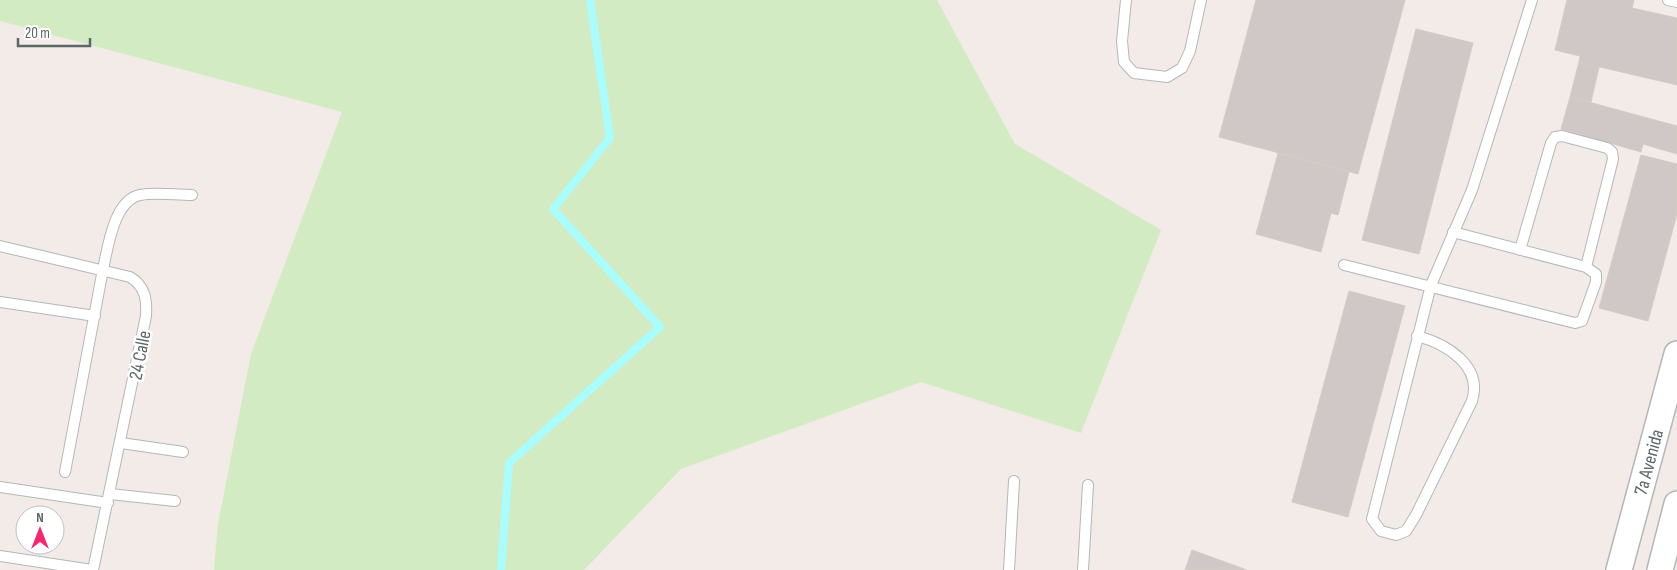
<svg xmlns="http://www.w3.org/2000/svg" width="1677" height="570" font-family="'Sofia Sans Condensed',sans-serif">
<rect width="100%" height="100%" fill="#f2ebe7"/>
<path fill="#d3ebc2" d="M0 0H937L1015 144 1161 230 1081 433 921 382 681 469 584 570H214L218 524 251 354 342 112 0 21Z"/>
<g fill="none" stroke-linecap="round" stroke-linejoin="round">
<path stroke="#aafdff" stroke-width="8" d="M501 570 509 463 660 327 553 209 610 138 590 0"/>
</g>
<path fill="#cfc8c6" stroke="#d7cac4" d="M1256 0H1405L1358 174 1219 137Z
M1567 0H1634L1632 8 1677 18V85L1579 62 1580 56 1555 50Z
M1416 29 1473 43 1419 254 1362 240Z
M1579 62 1599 67 1591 102 1570 97Z
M1570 97 1677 126V154L1643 144 1641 152 1561 129Z
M1278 153 1349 172 1338 215 1331 213 1321 252 1256 234Z
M1641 155 1677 164V214L1648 321 1599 308Z
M1349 291 1405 306 1348 517 1292 502Z
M1192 550 1247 570H1185Z"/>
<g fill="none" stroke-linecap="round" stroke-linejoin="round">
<g stroke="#b2b8ba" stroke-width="12">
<path id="service" d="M1126 0 1122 41 1124 62 1134 73 1167 77 1182 68 1190 51 1201 0
M1668 0 1677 2
M0 246 130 277C145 286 147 299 146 316L93 570
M1520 250 1551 143 1555 137 1562 136 1607 148 1612 152 1613 159 1586 267
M1344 265 1575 323 1582 321 1596 282V274L1586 267 1453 232
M0 302 95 316
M1417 336C1447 344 1483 366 1472 401L1416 515 1406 531 1396 535 1381 531 1372 519 1431 285 1472 190 1532 0
M121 443 183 452
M65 472 103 269C108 247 114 200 140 195 156 192 175 195 192 195
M0 487 108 503
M110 494 175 501
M0 556 92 570
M1009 570 1014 481
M1083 570 1088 485"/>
</g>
<g stroke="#b2b8ba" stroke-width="28">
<path id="tertiary" d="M1619 570 1677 354
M1660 570 1677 504"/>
</g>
<use href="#service" stroke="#fff" stroke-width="10"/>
<use href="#tertiary" stroke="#fff" stroke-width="25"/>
</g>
<g text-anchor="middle" stroke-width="5" stroke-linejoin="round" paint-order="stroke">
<g font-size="19" fill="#5e6768" stroke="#fff">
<text transform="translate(139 355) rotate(-79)" y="7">24 Calle</text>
<text transform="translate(1648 462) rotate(-75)" y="7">7a Avenida</text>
</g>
</g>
<g transform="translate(40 530)"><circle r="24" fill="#ffffff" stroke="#bfc2c3"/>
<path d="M0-4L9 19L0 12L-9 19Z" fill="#f8266c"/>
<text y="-8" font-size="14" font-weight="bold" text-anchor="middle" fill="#5e6768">N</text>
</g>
<path d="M18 38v8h72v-8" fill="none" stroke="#5e6768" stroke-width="2.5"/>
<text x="25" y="38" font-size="15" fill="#5e6768" stroke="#ffffff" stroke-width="4" paint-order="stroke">20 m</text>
</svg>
